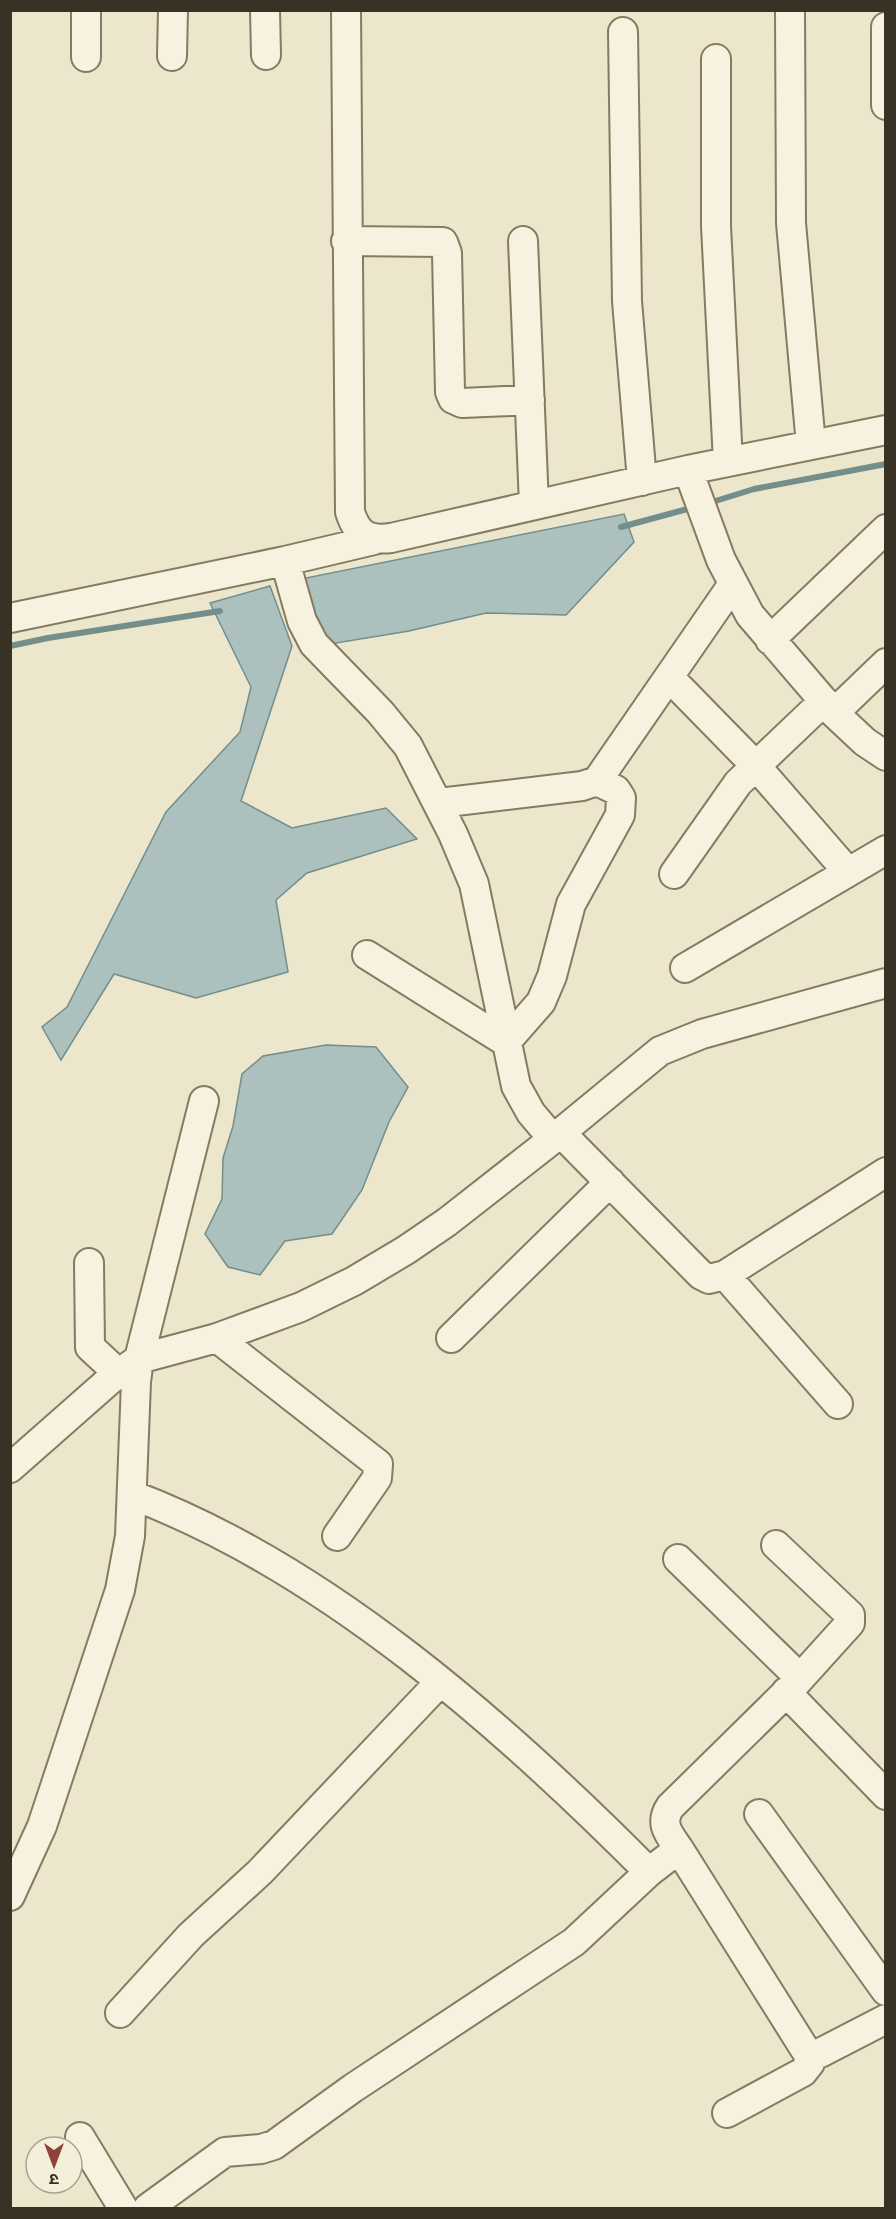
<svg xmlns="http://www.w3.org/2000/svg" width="896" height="2219" font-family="Spectral,'Noto Sans Devanagari',serif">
<rect width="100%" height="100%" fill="#ebe6cc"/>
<path fill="#acc0bd" stroke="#738e8b" stroke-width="1.5" d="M624 514 634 542 566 615 486 613 409 631 324 645 296 580Z
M270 586 292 646 241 801 292 828 386 808 417 839 307 873 276 900 288 972 196 998 114 974 61 1060 42 1027 67 1007 166 812 240 732 251 687 210 603Z
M326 1045 376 1047 408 1087 389 1122 362 1190 332 1234 285 1241 260 1275 228 1267 205 1234 222 1199 223 1158 233 1126 242 1074 263 1056Z"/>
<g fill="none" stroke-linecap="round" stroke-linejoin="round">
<path stroke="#738e8b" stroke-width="6" d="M709 503 754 489 886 464
M621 527 691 508
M10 646 48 638 220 611"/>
<g stroke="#877a61" stroke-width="32">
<path id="minor" d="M86 10V57
M265 10 266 55
M346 10 350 512C357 534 367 541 391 538L688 470 886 430
M790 10 791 223 811 445
M886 27V105
M623 32 627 301 642 481
M172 56 173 10
M716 59V226L728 462
M346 241 443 242 447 253 450 392 453 399 462 403 530 400
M523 241 534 505
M688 470 721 560 750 615 834 713 865 742 886 756
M285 561 302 621 314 644 380 712 408 746 453 834 474 884 516 1086 531 1113 553 1139
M10 618 285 561 374 540
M770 640 886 529
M669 677 756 766 848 872
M834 713 886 663
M439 803 582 786 597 781 733 584
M674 874 738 783 824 701
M367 955 506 1042 541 1002 552 976 571 904 620 815 621 798 616 790 597 781
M685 968 886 850
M561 1133 701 1275 709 1279 725 1275 886 1172
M89 1263 90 1347 118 1373
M725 1275 838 1404
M217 1338 378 1464 377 1478 337 1536
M451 1338 610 1182
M10 1468 111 1379 139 1359 217 1338 301 1307 354 1281 406 1250 447 1222 553 1139 660 1051 702 1034 886 983
M132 1495C326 1568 505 1727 649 1872L679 1849 806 2051 810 2054 820 2053 886 2019
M678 1559 800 1678
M786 1692 886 1795
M759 1814 886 1991
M679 1849C669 1834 659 1824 670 1807L794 1685 850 1623V1615L776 1545
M10 1896 42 1826 120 1590 130 1536 136 1382 139 1359 204 1101
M120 2013 191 1935 260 1872 439 1683
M727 2113 803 2072 810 2063V2054
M80 2137 123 2208
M148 2208 225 2152 261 2149 274 2145 353 2088 574 1942 649 1872"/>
</g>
<use href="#minor" stroke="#f6f2df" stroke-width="28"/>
</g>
<rect width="896" height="2219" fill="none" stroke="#393123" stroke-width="24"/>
<g transform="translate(54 2165) rotate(180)"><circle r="28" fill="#f3efdb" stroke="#a9a391" stroke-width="1.5"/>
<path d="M0-4.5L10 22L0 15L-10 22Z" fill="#8f4338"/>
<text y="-9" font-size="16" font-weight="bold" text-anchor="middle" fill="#393123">उ</text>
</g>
</svg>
